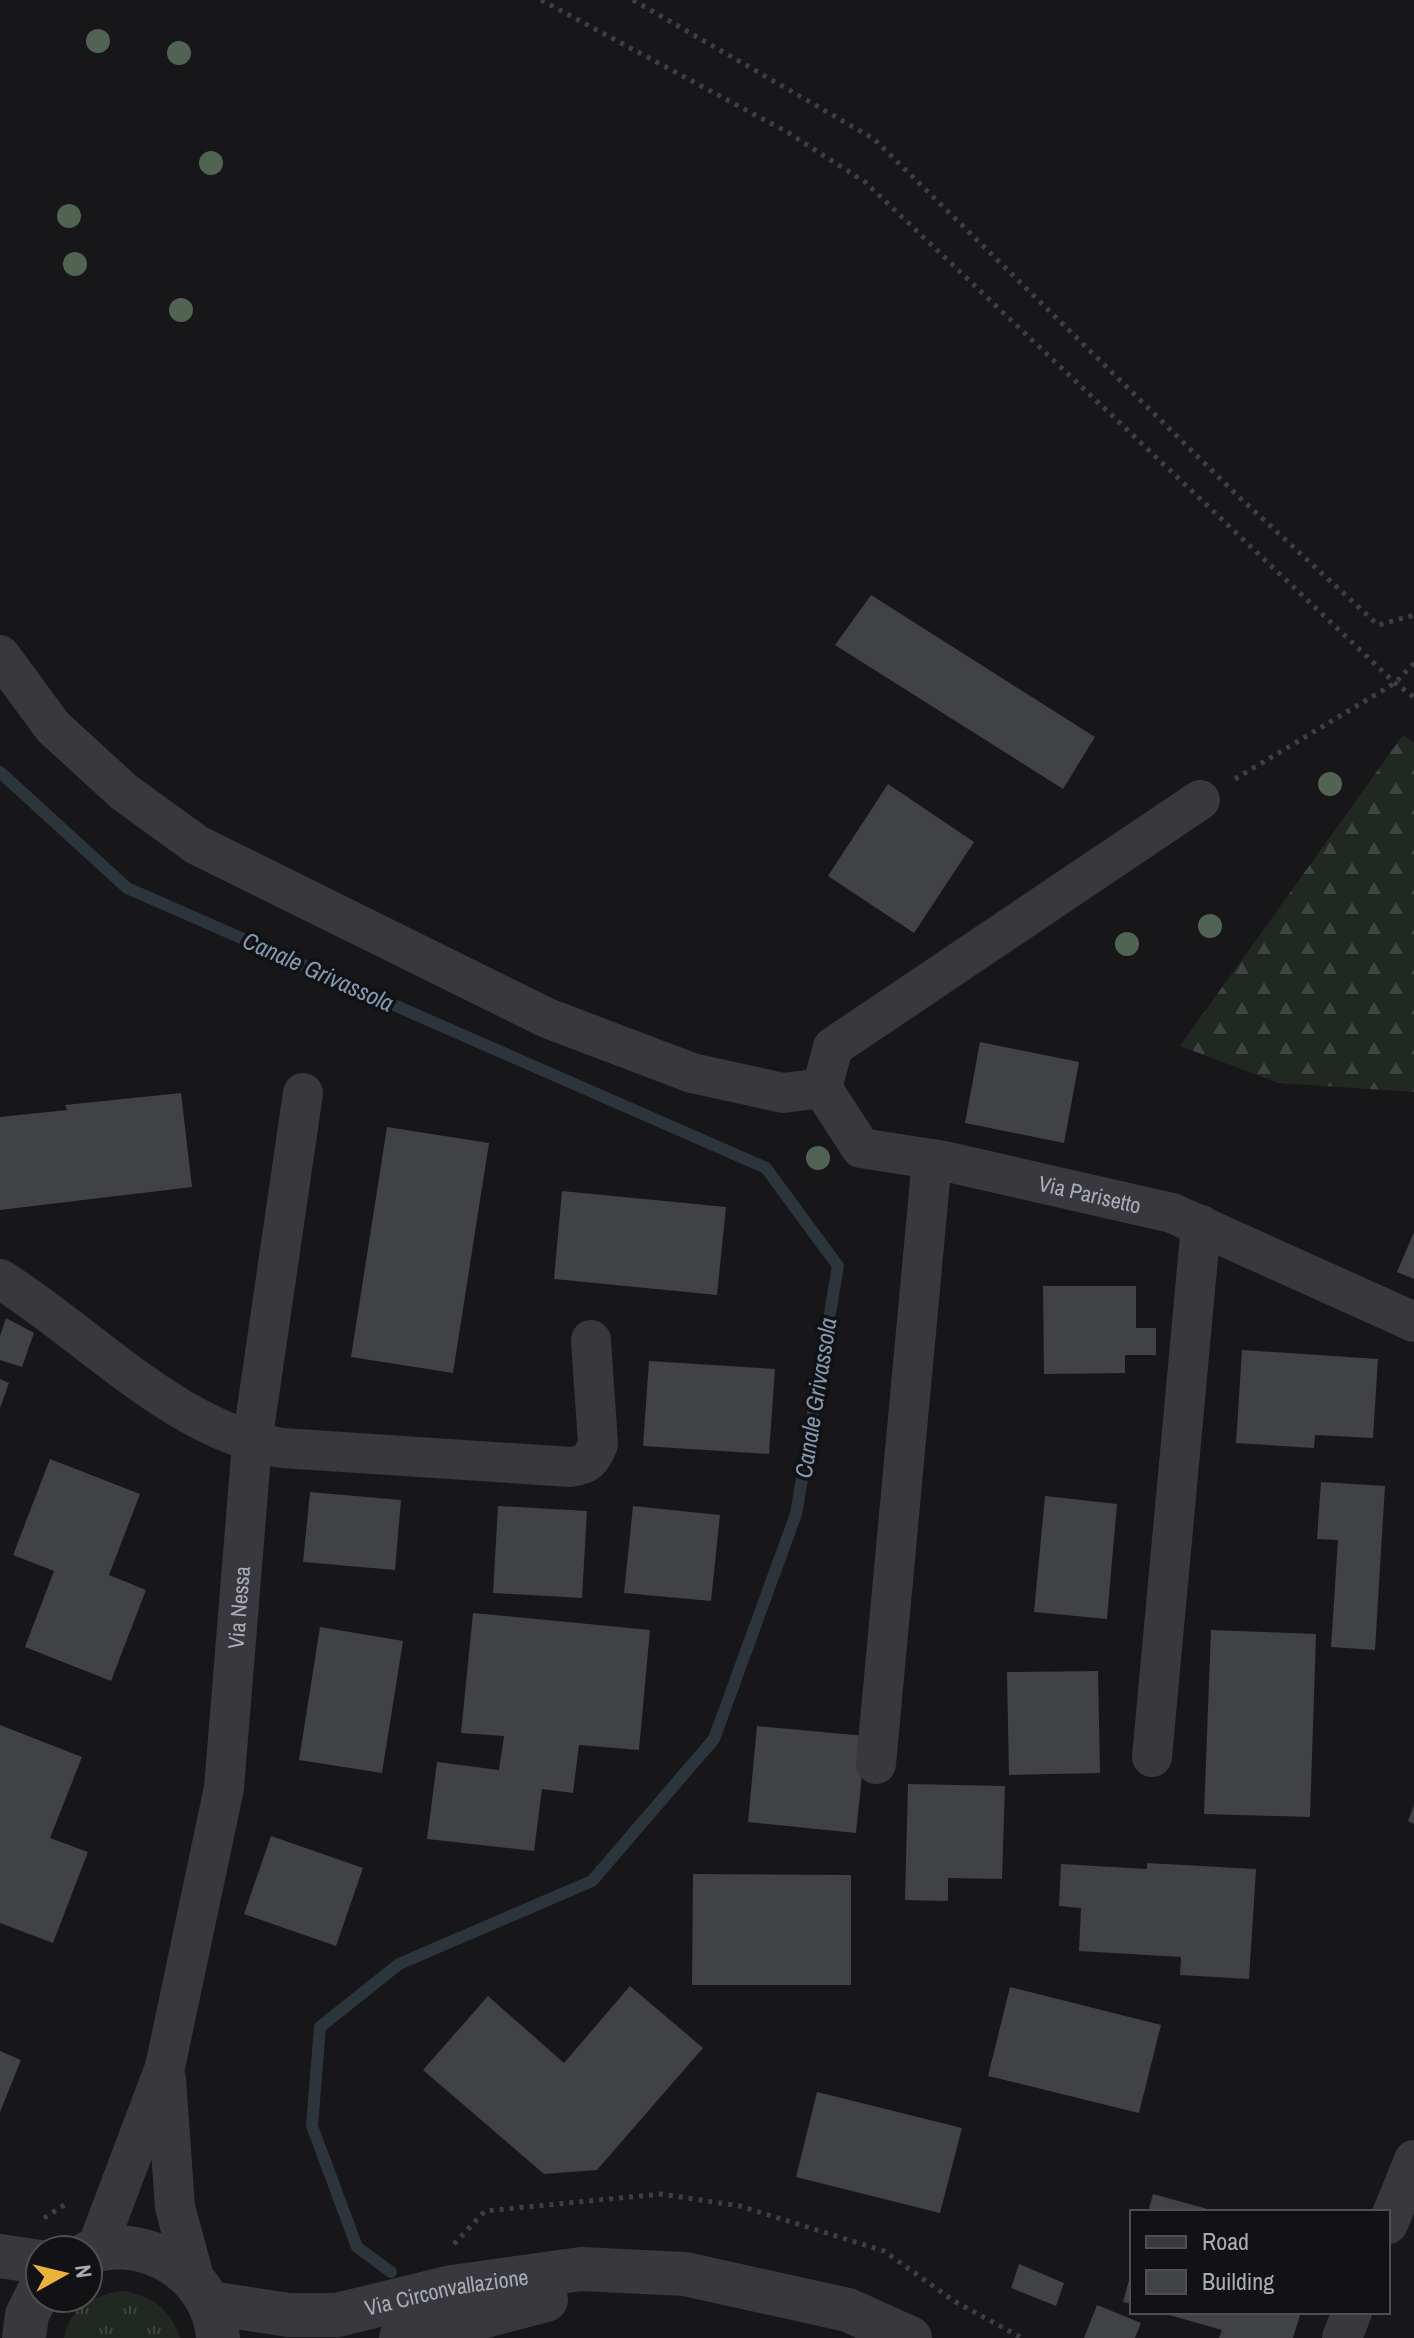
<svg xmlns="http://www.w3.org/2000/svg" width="1414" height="2338" font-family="'Archivo Narrow',sans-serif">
<defs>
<pattern id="grass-tufts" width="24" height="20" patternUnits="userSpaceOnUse" patternTransform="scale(2)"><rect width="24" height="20" fill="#212822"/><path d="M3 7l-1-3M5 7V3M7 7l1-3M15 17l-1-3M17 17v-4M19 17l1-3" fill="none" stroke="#3e4440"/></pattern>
<pattern id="forest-firs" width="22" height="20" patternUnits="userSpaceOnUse" patternTransform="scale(2)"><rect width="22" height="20" fill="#212822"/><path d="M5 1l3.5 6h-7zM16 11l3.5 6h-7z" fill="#3e4440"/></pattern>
</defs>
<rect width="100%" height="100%" fill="#171618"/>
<path fill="url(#grass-tufts)" d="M124 2291C153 2297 170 2309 180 2338H64C69 2307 96 2294 124 2291Z"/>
<path fill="url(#forest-firs)" d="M1403 735 1414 743V1092L1278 1083 1180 1046Z"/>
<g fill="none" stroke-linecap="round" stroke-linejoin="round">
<path stroke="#2d353c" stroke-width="12" d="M0 772 127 888 766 1168 838 1266 796 1514 714 1739 592 1881 399 1964 320 2027 312 2126 357 2247 391 2272"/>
</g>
<path fill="#414245" d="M871 595 1095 737 1063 789 835 645Z
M888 784 974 842 914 933 828 876Z
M980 1042 1079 1062 1064 1143 965 1123Z
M181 1093 192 1187 0 1210V1117L67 1110 65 1105Z
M387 1127 489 1143 453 1373 351 1357Z
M562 1191 726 1207 717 1295 554 1279Z
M1414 1232V1279L1397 1272Z
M1043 1286H1136V1328H1156V1355H1125V1373L1044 1374Z
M6 1318 34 1333 22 1367 0 1360V1336Z
M1242 1350 1378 1359 1373 1438 1315 1435 1314 1448 1236 1443Z
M649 1361 775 1369 769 1454 643 1446Z
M0 1379 9 1383 0 1408Z
M50 1459 140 1494 109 1575 146 1590 111 1681 25 1647 54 1571 13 1555Z
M1321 1482 1385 1486 1375 1650 1331 1647 1338 1540 1317 1539Z
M310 1492 401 1500 395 1570 303 1562Z
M1045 1496 1117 1504 1107 1619 1034 1612Z
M498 1506 587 1511 582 1598 493 1593Z
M633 1506 720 1515 711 1601 624 1593Z
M473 1613 650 1630 639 1750 579 1745 573 1793 542 1789 534 1851 427 1839 437 1762 499 1770 504 1736 461 1733Z
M320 1627 403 1641 382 1773 299 1760Z
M1211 1630 1316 1634 1310 1817 1204 1814Z
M1098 1671 1100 1773 1009 1775 1007 1672Z
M0 1725 82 1757 50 1838 88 1852 53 1943 0 1923Z
M757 1726 866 1736 856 1833 748 1822Z
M908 1784 1005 1786 1002 1879 948 1878V1901L905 1900Z
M1414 1805V1824L1408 1821Z
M271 1836 363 1868 336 1946 244 1914Z
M1147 1863 1256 1869 1249 1979 1180 1975 1181 1957 1079 1951 1081 1908 1059 1906 1061 1864 1147 1869Z
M693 1874 851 1875V1985H692Z
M630 1986 703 2048 597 2170 544 2174 423 2070 488 1996 564 2063Z
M1010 1987 1161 2025 1139 2113 988 2076Z
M0 2051 21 2060 0 2112Z
M817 2092 962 2128 940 2213 796 2177Z
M1153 2194 1215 2211 1214 2212H1148Z
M1019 2264 1064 2283 1056 2306 1011 2288Z
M1131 2273H1132V2304L1123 2302Z
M1097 2305 1141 2323 1135 2338H1084Z
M1301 2312 1293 2338H1219L1222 2330 1162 2313Z"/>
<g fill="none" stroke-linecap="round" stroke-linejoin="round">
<path stroke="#3e3f44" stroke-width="5" stroke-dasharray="4 6" stroke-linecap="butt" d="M541 0 787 132 865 182 1395 683 1414 697
M633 0 874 139 1239 497 1378 625 1414 615
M1235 779 1395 683 1414 663
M44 2218 69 2202
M454 2244 485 2211 661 2194 740 2206 884 2251 954 2301 1022 2338"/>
<g stroke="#38383d" stroke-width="40">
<path d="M0 655 53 727 124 792 197 845 547 1018 692 1073 783 1093 822 1088"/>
<path id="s1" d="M1200 800 833 1047 822 1088 861 1148 944 1161 1172 1213 1414 1322"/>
<path d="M0 1279C90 1335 175 1431 282 1448L570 1467C587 1465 592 1460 598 1444L591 1340"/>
<path d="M1152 1757 1201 1225"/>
<path d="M876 1764 932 1159"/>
<path d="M166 2079 175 2207 195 2281"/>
<path d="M1388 2224 1414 2160"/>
<path id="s2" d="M96 2250 165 2067 224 1788 252 1443 303 1093"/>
<path d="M1342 2338 1352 2312"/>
</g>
<g stroke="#38383d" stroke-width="44">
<path d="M88 2253C147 2232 214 2275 218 2338"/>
<path d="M0 2256 40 2262"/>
<path id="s3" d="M210 2303 289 2315H337L452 2287 581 2269 685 2274 848 2310 910 2338"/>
<path d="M24 2338 27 2315 40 2289"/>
<path d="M401 2338 546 2300"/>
</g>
</g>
<g fill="#516353">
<circle cx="98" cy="41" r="12"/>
<circle cx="179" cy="53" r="12"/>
<circle cx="211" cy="163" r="12"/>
<circle cx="69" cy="216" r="12"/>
<circle cx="75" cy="264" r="12"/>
<circle cx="181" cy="310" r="12"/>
<circle cx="1330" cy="784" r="12"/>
<circle cx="1210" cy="926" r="12"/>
<circle cx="1127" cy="944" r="12"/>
<circle cx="818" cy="1158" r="12"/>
</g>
<g text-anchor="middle" stroke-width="7" stroke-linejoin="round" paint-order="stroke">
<g font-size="22" fill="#a9adb8" stroke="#121113">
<text dy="8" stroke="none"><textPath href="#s1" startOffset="790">Via Parisetto</textPath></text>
<text dy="8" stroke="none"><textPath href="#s2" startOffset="662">Via Nessa</textPath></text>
<text dy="8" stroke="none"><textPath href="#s3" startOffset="240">Via Circonvallazione</textPath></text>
</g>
<g font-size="24" font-style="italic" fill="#819ab2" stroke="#121113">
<text transform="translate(318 972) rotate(24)" y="8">Canale Grivassola</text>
<text transform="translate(816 1398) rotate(-81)" y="8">Canale Grivassola</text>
</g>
</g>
<rect x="1130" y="2210" width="260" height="104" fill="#121113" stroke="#4e4f55" stroke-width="2"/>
<rect x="1146" y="2236" width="40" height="12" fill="#38383d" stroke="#4e4f55" stroke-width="2"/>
<text x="1202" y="2250" font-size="24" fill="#a9adb8">Road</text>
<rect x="1146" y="2270" width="40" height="24" fill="#414245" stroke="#4e4f55" stroke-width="2"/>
<text x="1202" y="2290" font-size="24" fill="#a9adb8">Building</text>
<g transform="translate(64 2274) rotate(82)"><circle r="38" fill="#121113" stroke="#4e4f55" stroke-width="2"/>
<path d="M0-6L14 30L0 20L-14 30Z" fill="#ecb33a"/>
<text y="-12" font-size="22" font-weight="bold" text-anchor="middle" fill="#a9adb8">N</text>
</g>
</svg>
